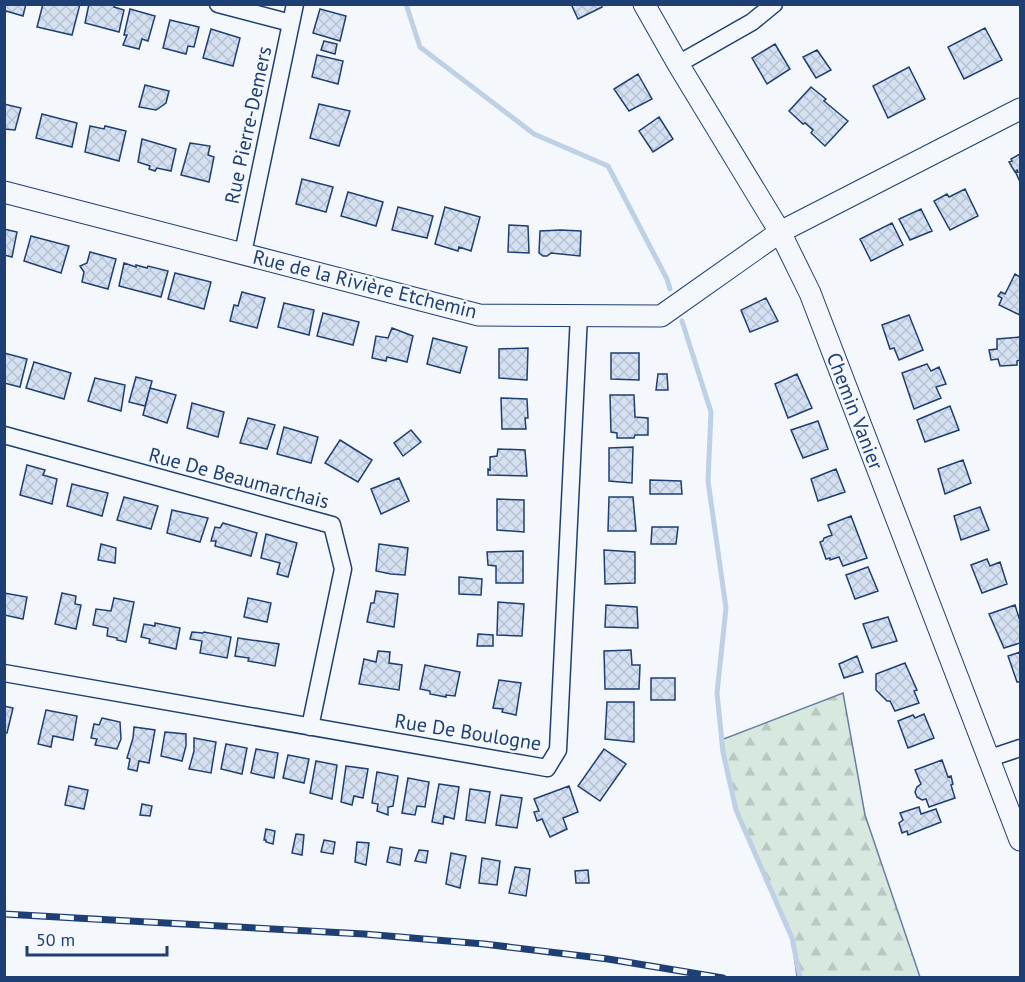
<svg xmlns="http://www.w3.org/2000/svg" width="1025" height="982" font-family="'PT Sans',sans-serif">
<defs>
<pattern id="forest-firs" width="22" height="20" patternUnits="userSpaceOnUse" patternTransform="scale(1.5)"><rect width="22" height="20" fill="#d7e8df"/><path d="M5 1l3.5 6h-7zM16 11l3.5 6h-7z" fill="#b8c8c3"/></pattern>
<pattern id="building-cross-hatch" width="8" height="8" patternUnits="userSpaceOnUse" patternTransform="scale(1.5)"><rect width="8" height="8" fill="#d5e0f0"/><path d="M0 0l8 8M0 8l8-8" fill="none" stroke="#b6c1d1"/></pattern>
</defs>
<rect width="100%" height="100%" fill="#f4f7fb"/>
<path fill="url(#forest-firs)" stroke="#687fa3" stroke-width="1.5" d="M843 693 865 815 920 977H797L792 938 736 810 721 740Z"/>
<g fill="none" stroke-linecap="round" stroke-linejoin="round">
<path stroke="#bed0e5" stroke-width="5" d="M406 4 420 47 534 134 608 166 667 279 670 289
M682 321 711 412 708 481 726 608 717 693 723 752 736 810 792 938 800 978"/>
</g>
<path fill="url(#building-cross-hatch)" stroke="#1d3f73" stroke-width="1.5" d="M4 4H26L23 16 6 11 4 17Z
M43 4H80L72 35 37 27Z
M89 4H115L114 7 124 10 119 32 85 23Z
M571 4H601L602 7 578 19Z
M130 9 155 16 148 41 142 39 139 49 123 45 127 35H124Z
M320 9 346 16 340 41 313 33Z
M170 20 199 27 194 47 188 46 186 54 163 48Z
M985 28 1002 60 964 79 948 47Z
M211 29 240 38 233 66 203 58Z
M324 41 337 44 335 54 321 50Z
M775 44 790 69 767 84 752 58Z
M817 50 831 70 816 78 803 57Z
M317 55 343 61 338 84 312 77Z
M909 67 925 99 888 118 873 86Z
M638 74 652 99 629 111 614 89Z
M145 85 169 91 166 103 156 110 139 107Z
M811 87 826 99 824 101 848 121 825 146 811 133 813 130 805 123 803 124 789 111Z
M4 104 21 108 15 130 4 129Z
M319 104 350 111 339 146 310 138Z
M42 114 77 123 72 147 36 138Z
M659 117 673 139 653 152 639 131Z
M90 126 104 129 105 126 126 131 119 161 85 152Z
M142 139 176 149 171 171 157 168 155 171 149 169 150 166 138 162Z
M190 143 210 146 208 155 214 157 209 182 181 175Z
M1020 154V182L1016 173 1018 172 1017 170 1015 172 1009 162 1012 161 1011 159Z
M302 179 333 187 326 212 296 204Z
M965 189 978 216 950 230 934 201 947 194 949 197Z
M348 192 383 202 376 226 341 216Z
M398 207 433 216 427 238 392 230Z
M445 207 480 217 471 251 459 247 458 251 435 244Z
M921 209 932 231 910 240 899 219Z
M892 223 903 245 871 261 860 239Z
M509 225 528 226 529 253 508 252Z
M4 229 17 232 12 257 4 255Z
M561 230 581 231 580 256 551 253 547 256H543L539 253 540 231Z
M31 236 69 246 61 273 24 261Z
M90 252 116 259 108 289 82 282 84 272 80 266 87 263Z
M124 263 136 267V265L147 268 148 266 168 271 161 297 119 286Z
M175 273 211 282 204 309 168 299Z
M1015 274 1020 277V315L999 305 1002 298 998 296 1001 292 1005 294Z
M242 292 265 298 257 328 230 321 234 305 238 306Z
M766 298 778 321 750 332 741 310Z
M284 303 314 310 309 335 278 327Z
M323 313 359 322 353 345 317 336Z
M909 315 923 350 899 360 894 348 890 349 882 325Z
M392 328 413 336 407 362 387 357 386 361 372 358 376 336 388 338Z
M1020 337V360L1017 361V365L1000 366 998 359 991 360 989 350 997 349V339Z
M433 338 467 347 460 373 427 364Z
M528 348 527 380 499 378V349Z
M4 353 27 359 20 387 4 383Z
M611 353H639V380L611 379Z
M34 362 71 373 64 399 26 388Z
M927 364 931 371 939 367 946 384 936 387 941 398 914 409 902 373Z
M658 374H667L668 390H656Z
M797 374 812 408 788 418 775 384Z
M136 377 152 381 145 406 129 402Z
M95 378 125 385 121 411 88 401Z
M150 388 176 395 167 423 143 415Z
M610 395H634L635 417 648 418V435H635L634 438H617V433L611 432Z
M501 398 527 399 528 418H525L526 429H502Z
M192 403 224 412 218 437 187 428Z
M950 406 959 430 925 442 917 420Z
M248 418 275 425 267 449 240 443Z
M818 421 828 449 803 458 791 430Z
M284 427 318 437 311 463 277 454Z
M411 430 421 442 403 456 394 443Z
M340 440 372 460 358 482 325 463Z
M633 447 632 483 609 481V448Z
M498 449 525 450 527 476 488 475V469L490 470V457L497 456Z
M963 460 971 483 945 494 938 469Z
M27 465 45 470 43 475 57 479 52 504 20 495Z
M836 469 845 492 818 501 811 479Z
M399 478 409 501 381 514 371 489Z
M650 480 681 481 682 494H650Z
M72 484 108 493 102 516 67 506Z
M124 497 158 506 151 529 117 520Z
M609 497H633L636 531H608Z
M497 499 524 500V532L497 530Z
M980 507 989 530 961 540 954 516Z
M172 510 208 518 200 542 167 533Z
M851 516 867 558 843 566 839 557 830 560V558L826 559 820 542 823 541 824 538 832 535 828 525Z
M223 523 257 533 251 556 215 546 216 541H211L215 527 220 528Z
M652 527H678L676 544H651Z
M266 534 297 543 288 577 277 574 280 563 261 558Z
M101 544 116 548 115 563 98 560Z
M379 544 408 548 405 575 391 574 376 571Z
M604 550 635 552V583L605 584Z
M523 551V583H496V566L488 565 487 552Z
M987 559 990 566 1000 562 1007 584 982 593 971 565Z
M868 567 878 591 855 599 846 575Z
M459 577 482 579 481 595 459 594Z
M376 591 398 594 394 627 367 622 371 603H374Z
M4 593 27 597 23 619 4 615Z
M62 593 76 596 75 604 81 605 76 629 55 624Z
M114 598 134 602 126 642 117 640V638L107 636 108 628 93 625 96 609 111 611Z
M248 598 271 603 267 622 244 617Z
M498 602 524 604 522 636 497 635Z
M606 605 637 607 638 628 605 627Z
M1015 605 1020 621V643L1004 648 989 614Z
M888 617 897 641 872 648 863 624Z
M155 623 180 628 176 649 149 643 150 639 141 637 144 624 155 626Z
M192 632 203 633 204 632 231 637 227 658 200 653 202 641 190 639Z
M478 634 493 635V646H477Z
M238 638 279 644 275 666 248 661 249 658 235 656Z
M631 650 632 665H640L639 689H605L604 651Z
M378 651 390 652 389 663 402 665 399 690 359 684 364 659 376 662Z
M1020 652V682H1017L1008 656Z
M857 656 863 672 844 678 839 664Z
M905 663 917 690 914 691 919 703 895 711 890 701H887L876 690V674Z
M425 665 460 672 455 696 446 695V697L430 694V691L420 689Z
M651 678H675V700H651Z
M499 680 521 683 516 715 502 712 503 709 493 708Z
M607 702H634V742L605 739Z
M4 706 13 708 7 733H4Z
M46 710 77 716 73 740 53 736 51 747 38 744Z
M924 714 934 738 908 748 898 721 913 715 915 718Z
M102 718 120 722 121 739 117 749 95 745 97 739 91 738 94 724 99 725Z
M134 727 155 730 149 763 139 761 137 771 128 769 130 759 127 758 133 738Z
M165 732 186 734V746L182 761 161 756Z
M194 738 216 742 211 773 189 769 194 751Z
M226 744 247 748 242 774 221 769Z
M256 749 278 753 274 778 251 773Z
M604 749 626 764 600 801 578 786Z
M288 755 309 759 304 783 283 778Z
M942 760 948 777 951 776 953 784 951 785 955 798 929 807 926 799 922 800 917 797 915 792 917 787 921 784 915 770Z
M316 761 337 765 332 799 310 793Z
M346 766 368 769 363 798 354 796 352 805 341 802Z
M377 772 398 776 393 806 388 807V815L377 811 378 804 372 803Z
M408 778 429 782 425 807 417 806 415 815 402 813Z
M439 784 459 787 454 819 444 816 443 824 432 822Z
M69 786 88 790 84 809 65 805Z
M569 786 578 812 563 818 567 829 550 837 542 819 537 821 534 812 539 811 534 799Z
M470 789 490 792 485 823 466 820Z
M501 795 522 798 517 828 496 825Z
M142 804 152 806 150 816 140 815Z
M919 807 921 814 936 809 941 822 908 835 907 831 902 833 899 823 903 820 900 813Z
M266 829 275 831 273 844 266 842V840H264Z
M296 834 304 835 302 855 292 853Z
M324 840 335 842 333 854 321 852Z
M357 842 369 843 366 865 355 862Z
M390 847 402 849 400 865 387 862Z
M419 850 428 851 426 863 415 861Z
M451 853 466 856 460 888 446 884Z
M482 858 500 861 497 885 479 883Z
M515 867 530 869 526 896 509 893Z
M588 870 589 883H576L575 871Z"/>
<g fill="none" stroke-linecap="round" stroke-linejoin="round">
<g stroke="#1d3f73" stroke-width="19">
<path id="minor" d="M218 4 291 23
M678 64 752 22 774 4
M243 253 295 4
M4 435 332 525 343 569 310 727
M4 673 547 768 558 750 579 315
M990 758 1020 748"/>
</g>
<g stroke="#1d3f73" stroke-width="23">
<path id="tertiary" d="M644 4 678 64 780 232 810 293 1020 840
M4 192 479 315 661 316 780 232 1020 109"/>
</g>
<use href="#minor" stroke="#f4f7fb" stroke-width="16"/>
<use href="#tertiary" stroke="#f4f7fb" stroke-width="21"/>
<g stroke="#1d3f73" stroke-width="7">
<path id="rail" d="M4 914 364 934 484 944 608 959 723 978"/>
</g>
<use href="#rail" stroke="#f4f7fb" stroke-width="4.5" stroke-dasharray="14" stroke-linecap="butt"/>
</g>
<g text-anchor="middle" stroke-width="4.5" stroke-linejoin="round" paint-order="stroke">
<g font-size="20" fill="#1d3f73" stroke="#f4f7fb">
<text transform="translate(248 125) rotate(-78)" y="7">Rue Pierre-Demers</text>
<text transform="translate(365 284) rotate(14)" y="7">Rue de la Rivière Etchemin</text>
<text transform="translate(855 411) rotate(69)" y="7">Chemin Vanier</text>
<text transform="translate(239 478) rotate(15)" y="7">Rue De Beaumarchais</text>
<text transform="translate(468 732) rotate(9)" y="7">Rue De Boulogne</text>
</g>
</g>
<rect width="1025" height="982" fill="none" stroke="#1d3f73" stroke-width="12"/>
<path d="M27 946v9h140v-9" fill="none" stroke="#1d3f73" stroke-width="3"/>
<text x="36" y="946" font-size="18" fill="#1d3f73" stroke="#f4f7fb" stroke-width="4.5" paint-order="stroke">50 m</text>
</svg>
